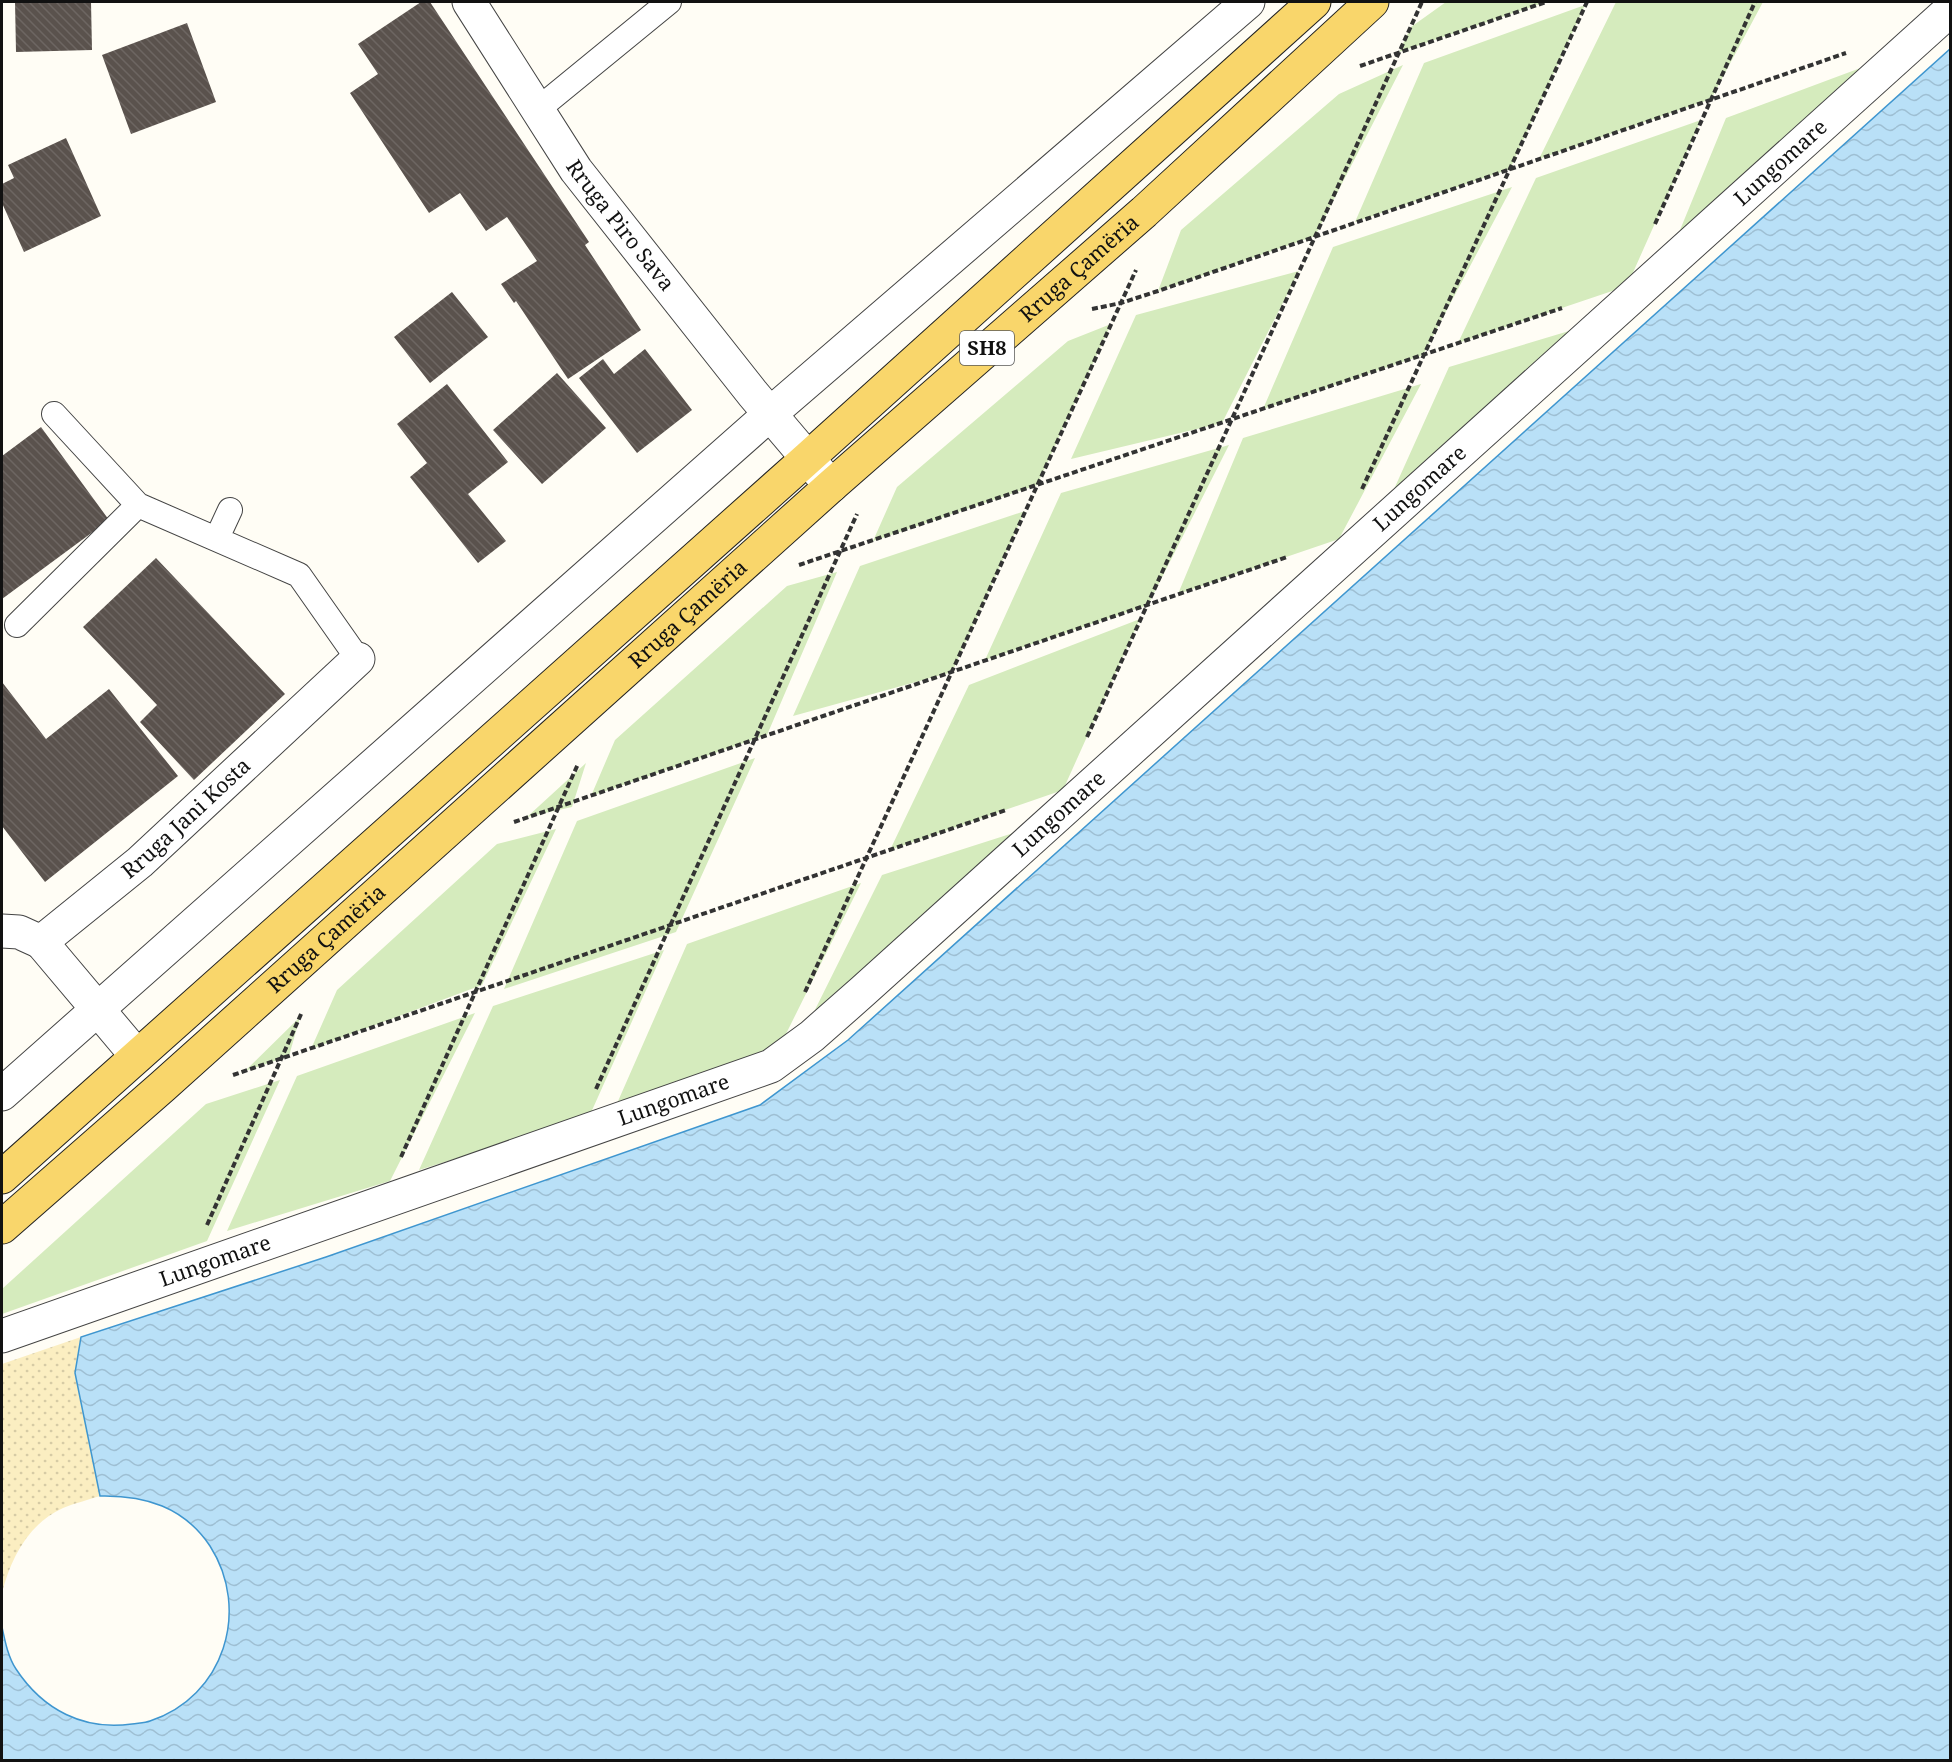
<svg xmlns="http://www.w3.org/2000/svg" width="1952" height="1762" font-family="'Noto Serif',serif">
<defs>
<pattern id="sand-dots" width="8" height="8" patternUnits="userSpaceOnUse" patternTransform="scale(1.5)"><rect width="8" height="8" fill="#fbeec1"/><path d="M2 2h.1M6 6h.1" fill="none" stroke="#d6cba5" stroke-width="1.8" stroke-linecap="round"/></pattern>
<pattern id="water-waves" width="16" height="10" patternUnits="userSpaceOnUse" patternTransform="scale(1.5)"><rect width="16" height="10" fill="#b9e0f7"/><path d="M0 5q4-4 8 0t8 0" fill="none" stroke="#9ebfd3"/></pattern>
<pattern id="building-back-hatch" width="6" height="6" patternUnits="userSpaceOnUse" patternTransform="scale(1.5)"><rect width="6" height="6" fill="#5a524d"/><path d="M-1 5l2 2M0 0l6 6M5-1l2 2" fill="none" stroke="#6d6662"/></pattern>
</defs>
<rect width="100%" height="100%" fill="#fffdf5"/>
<path fill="#d5ebbd" d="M1446 2H1546L1399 52 1411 27Z
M1616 2H1763L1711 99 1539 159Z
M1585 5 1510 169 1355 222 1424 63Z
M1906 51 1664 269 1726 118Z
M1403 65 1315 236 1158 291 1181 230 1339 94Z
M1701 120 1627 286 1458 343 1536 178Z
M1512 187 1423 355 1263 409 1333 247Z
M1299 271 1222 423 1071 459 1136 315Z
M1609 319 1377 527 1449 367Z
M1111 324 1037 485 873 541 897 487 1068 341Z
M1421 384 1339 539 1178 594 1243 438Z
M1229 445 1148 605 985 660 1061 493Z
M1025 511 952 672 793 716 860 566Z
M837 572 767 735 591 796 615 740 787 586Z
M1140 619 1063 790 890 850 969 685Z
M755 758 676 932 504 989 577 821Z
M586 763 572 807 527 817Z
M1051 821 796 1048 882 875Z
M556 829 482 985 311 1049 337 990 497 844Z
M861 883 777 1052 615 1108 687 944Z
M664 950 589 1117 419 1170 493 1006Z
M475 1013 390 1181 227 1231 297 1076Z
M300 1017 289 1056 245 1071Z
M280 1080 207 1241 2 1314V1289L206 1104Z"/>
<path fill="url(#sand-dots)" d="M81 1337 75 1373 100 1496C88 1500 75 1503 63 1508 28 1524 11 1558 2 1593V1364Z"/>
<path fill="url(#water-waves)" stroke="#3f96cf" stroke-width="1.5" d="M1950 49V1760H2V1627C5 1641 8 1657 16 1669 43 1710 84 1731 132 1724 138 1723 145 1723 150 1721 224 1697 251 1610 210 1546 184 1507 145 1495 100 1496L75 1373 81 1337 326 1257 760 1105 848 1040Z"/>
<path fill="url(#building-back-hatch)" d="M15 2H91L92 50 16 52Z
M421 2H430L589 242 585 245 641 330 568 379 516 301 514 303 501 284 537 261 507 217 486 231 460 193 429 213 350 93 378 74 358 44Z
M187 23 216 102 131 134 102 55Z
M66 138 101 216 24 252 2 203V184L14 178 8 165Z
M452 292 488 337 430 383 394 337Z
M645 349 692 410 637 453 579 378 603 359 614 374Z
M557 373 606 428 542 484 493 430Z
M447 384 508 462 468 494 506 541 478 563 410 477 427 463 397 424Z
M41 427 109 520 2 599V456Z
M156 558 285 694 194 780 140 722 157 705 83 627Z
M2 682 46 739 109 689 178 776 45 882 2 826Z"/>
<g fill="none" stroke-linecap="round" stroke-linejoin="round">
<g stroke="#444" stroke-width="26">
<path id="service" d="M537 110 669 2
M54 414 138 505
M217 538 230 510
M17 625 138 505 299 575 358 659"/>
</g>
<g stroke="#444" stroke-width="35">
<g id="pedestrian">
<path d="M2 1094 770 414 1248 2"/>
<path id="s1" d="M2 1336 771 1066 812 1036 863 991 1950 10"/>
</g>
</g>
<g stroke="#444" stroke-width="35">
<g id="minor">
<path id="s2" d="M469 2 576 170 753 394 831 486"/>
<path id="s3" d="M2 931 19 932 41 942 140 862 358 659"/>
<path d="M41 942 137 1056"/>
</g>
</g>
<g stroke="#222" stroke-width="35">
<g id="primary">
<path d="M2 1177 808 458 1314 2"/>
<path id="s4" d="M2 1227 163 1086 831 486 1144 212 1372 2"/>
</g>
</g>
<path stroke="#333" stroke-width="4" stroke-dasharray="6 3" stroke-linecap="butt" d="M1360 66 1546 2
M1655 224 1755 2
M1092 309 1121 303 1158 291 1846 53
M1362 489 1587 2
M799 565 1562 308
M1087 737 1422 2
M514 822 1287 557
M805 992 1136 270
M233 1075 1006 810
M596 1089 857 514
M401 1157 578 764
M207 1225 302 1012"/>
<use href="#service" stroke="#fff" stroke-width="24"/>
<use href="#pedestrian" stroke="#fff" stroke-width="33"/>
<use href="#minor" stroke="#fff" stroke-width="33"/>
<use href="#primary" stroke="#f9d66b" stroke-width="33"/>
</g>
<g text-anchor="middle" stroke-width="6" stroke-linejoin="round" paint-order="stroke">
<rect fill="#fff" stroke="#585858" stroke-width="1.5" x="960" y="331" width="54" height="34" rx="4.5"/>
<g font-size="20" font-weight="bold" fill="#111">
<text x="987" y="355">SH8</text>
</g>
<g font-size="21" fill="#111" stroke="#fff">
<text dy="7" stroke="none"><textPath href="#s1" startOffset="2170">Lungomare</textPath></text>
<text dy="7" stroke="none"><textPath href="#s2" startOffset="270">Rruga Piro Sava</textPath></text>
<text dy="7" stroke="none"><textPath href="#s4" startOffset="1442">Rruga Çamëria</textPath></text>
<text dy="7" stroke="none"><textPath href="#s1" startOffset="1684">Lungomare</textPath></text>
<text dy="7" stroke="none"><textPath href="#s4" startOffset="920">Rruga Çamëria</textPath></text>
<text dy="7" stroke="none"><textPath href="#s1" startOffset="1198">Lungomare</textPath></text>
<text dy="7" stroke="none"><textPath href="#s3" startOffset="232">Rruga Jani Kosta</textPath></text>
<text dy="7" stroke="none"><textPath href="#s4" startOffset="434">Rruga Çamëria</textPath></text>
<text dy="7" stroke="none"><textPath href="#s1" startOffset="712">Lungomare</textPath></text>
<text dy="7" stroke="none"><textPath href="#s1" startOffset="226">Lungomare</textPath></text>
</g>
</g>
<rect width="1952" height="1762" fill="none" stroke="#111111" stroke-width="6"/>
</svg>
